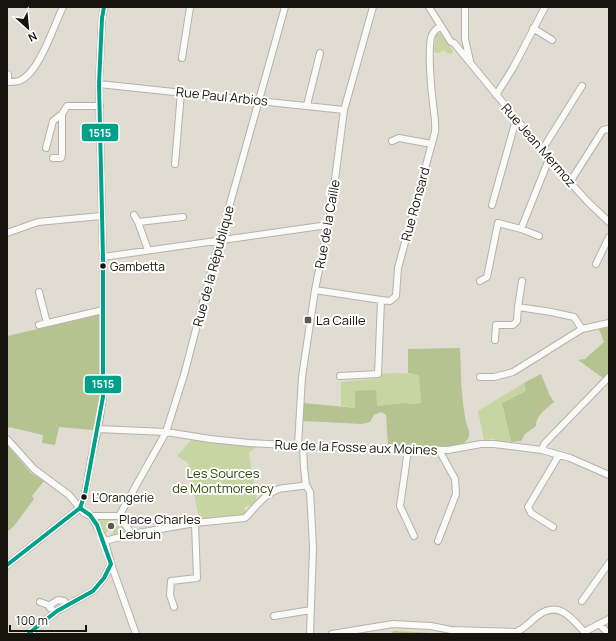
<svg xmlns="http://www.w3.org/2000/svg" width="616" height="641" font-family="Manrope,sans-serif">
<rect width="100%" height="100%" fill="#e1dcd2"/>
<path fill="#c6d5a2" d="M438 33H441L453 51 452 54 447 53 444 50 439 53 434 52 436 34Z
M397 373 419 374 421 403 412 404 403 403 377 406 355 391 356 408 341 406V382L381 378V374Z
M524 383 526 391 502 403 511 444 496 441 494 439 484 440 478 411Z
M191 440 256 447 249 453 257 504 245 507V517L211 520 199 519 188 463 177 456Z
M95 519H114L105 536Z
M120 521 127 532 110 537Z"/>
<path fill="#b4c38f" d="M99 315 100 399 98 412 93 430 59 427 55 445 42 443 43 435 9 427 7 430V336Z
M609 327V373L603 378 578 360 585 359 604 342 599 329Z
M460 348C461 372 461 398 466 422 468 428 472 436 466 441 457 450 402 447 388 447L386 415 381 412 374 415 370 422 362 424 303 421V403L355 408V391L376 390 377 406 403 403 412 404 421 403 419 375 408 373V349Z
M541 374 550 396 554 402C546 409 536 415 536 426L525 434 521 441 511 442 502 403 526 391 524 383Z
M7 445 31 473 44 481 32 496 34 499 14 526 7 532Z
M393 631 452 634H392Z"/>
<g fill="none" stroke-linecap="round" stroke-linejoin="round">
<g stroke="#b6b2aa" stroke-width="8">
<path id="minor" d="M429 7 451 42 454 43 555 166 588 202 609 222
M465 7V39L470 61
M533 28 552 40
M182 58 190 7
M7 82C11 82 16 82 19 81 39 74 54 25 63 7
M99 84 344 110
M496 95 513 68 545 7
M307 105 320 53
M392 141 399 138 432 144
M46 148 53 121 62 114
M542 150 582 86
M53 158H61L62 155V114L67 106H100
M175 164 181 92
M570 182 603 130 607 129 609 130
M492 205 516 120
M134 215 138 222 148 250
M138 222 183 217
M7 233 38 222 101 216
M539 236 521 229 549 159
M103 257 328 225
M596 264 609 237
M480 281 487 277 498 223 521 229
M315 290 381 300 390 301 396 296 398 268 435 132C436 122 434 114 433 104 431 88 428 53 431 38 432 33 436 29 441 26
M39 292 47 323
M518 307 522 281
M39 325 103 310
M495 340 496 325H513L517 321 518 307 551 312 574 317 582 329
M340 376 378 374 381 300
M480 377H494L513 372 582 329 609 323
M98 429 166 432 210 439 249 443 342 448 448 450 481 444H494L542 450 570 458 609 475
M7 439 34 469 69 495 84 513 91 516H119
M298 445 302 377 315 290 331 210 344 110 373 7
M303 446 304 468 306 485 310 492 311 509 313 548 310 634
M408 450 400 506 414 536
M542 450 544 444 609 377
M80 508 85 494 91 459 98 429 103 397V257L99 84 102 18 104 7
M91 516 105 541 111 564 136 634
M119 516 166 432 184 375 212 268 285 7
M119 516 132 534
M553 527 531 513 528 507 559 455
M105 541 132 534 195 523 245 518C256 507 267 490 284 488 292 487 298 487 306 485
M438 541 456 494 455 479 439 450
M7 565 80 508
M582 601 609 563
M40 602 48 605 52 609
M174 607 170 595 171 581 197 578 195 523
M50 608V605L58 600 64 601 68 605
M274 616 311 610
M599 624 609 634
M584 632 609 619
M28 634 57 611 93 591 104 578 111 564
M332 634 393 624 431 626 451 630 516 632C524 629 529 623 536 617 558 599 571 617 586 634"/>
</g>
<g stroke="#b6b2aa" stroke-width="10">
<path id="major" d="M7 75V80"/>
</g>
<use href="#minor" stroke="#fafaf8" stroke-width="6"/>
<use href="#major" stroke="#fafaf8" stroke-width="8"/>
<g stroke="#fff" stroke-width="7">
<path id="bus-1" d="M80 508 85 494 103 397V257L99 84 102 18 104 7
M7 565 80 508
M28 634 57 611 93 591 104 578 111 564 97 525 90 515 80 508"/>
</g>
<use href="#bus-1" stroke="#01a189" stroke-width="4"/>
</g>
<g fill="#17140e" stroke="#fff" stroke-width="1.5">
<circle cx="103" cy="266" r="3.5"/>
<circle cx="84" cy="497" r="3.5"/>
</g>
<g fill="#5e5a53" stroke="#fff" stroke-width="1.5">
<rect x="304" y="316" width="8" height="8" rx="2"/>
<circle cx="111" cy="526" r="4"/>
</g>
<g text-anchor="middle" stroke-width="4" stroke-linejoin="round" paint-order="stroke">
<g font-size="12" fill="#17140e" stroke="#fff" text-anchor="start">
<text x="110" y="271">Gambetta</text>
<text x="92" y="502">L'Orangerie</text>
</g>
<g font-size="13" fill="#17140e" stroke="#fff">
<text transform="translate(222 96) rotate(6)" y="5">Rue Paul Arbios</text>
<text transform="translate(539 145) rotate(49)" y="5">Rue Jean Mermoz</text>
<text transform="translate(415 204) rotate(-75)" y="5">Rue Ronsard</text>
<text transform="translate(327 224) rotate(-80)" y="5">Rue de la Caille</text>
<text transform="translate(213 266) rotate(-75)" y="5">Rue de la République</text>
<text transform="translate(356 447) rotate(2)" y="5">Rue de la Fosse aux Moines</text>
</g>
<g font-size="13" fill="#17140e" stroke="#fff" text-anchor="start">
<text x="316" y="325">La Caille</text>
<text x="119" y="524">Place Charles<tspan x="119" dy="15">Lebrun</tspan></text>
</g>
<g font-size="13" fill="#344705" stroke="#fff">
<text x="223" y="478">Les Sources<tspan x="223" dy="15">de Montmorency</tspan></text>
</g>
</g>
<g stroke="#fff" stroke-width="1.5">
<rect x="81" y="123" width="38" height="19" rx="4" fill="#01a189"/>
<rect x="84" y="375" width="38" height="19" rx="4" fill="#01a189"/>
</g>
<g font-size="11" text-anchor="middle" font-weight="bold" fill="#fff">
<text x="100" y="137">1515</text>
<text x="103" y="388">1515</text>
</g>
<rect width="616" height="641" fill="none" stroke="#17140e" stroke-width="16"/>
<g transform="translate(28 28) rotate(153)" stroke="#ffffff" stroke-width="3" paint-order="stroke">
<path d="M0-3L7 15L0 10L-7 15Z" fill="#17140e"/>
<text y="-6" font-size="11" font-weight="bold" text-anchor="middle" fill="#17140e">N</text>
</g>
<path d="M10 625v6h76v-6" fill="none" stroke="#17140e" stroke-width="2"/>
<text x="16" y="625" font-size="12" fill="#17140e" stroke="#ffffff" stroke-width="3" paint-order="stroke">100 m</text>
</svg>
